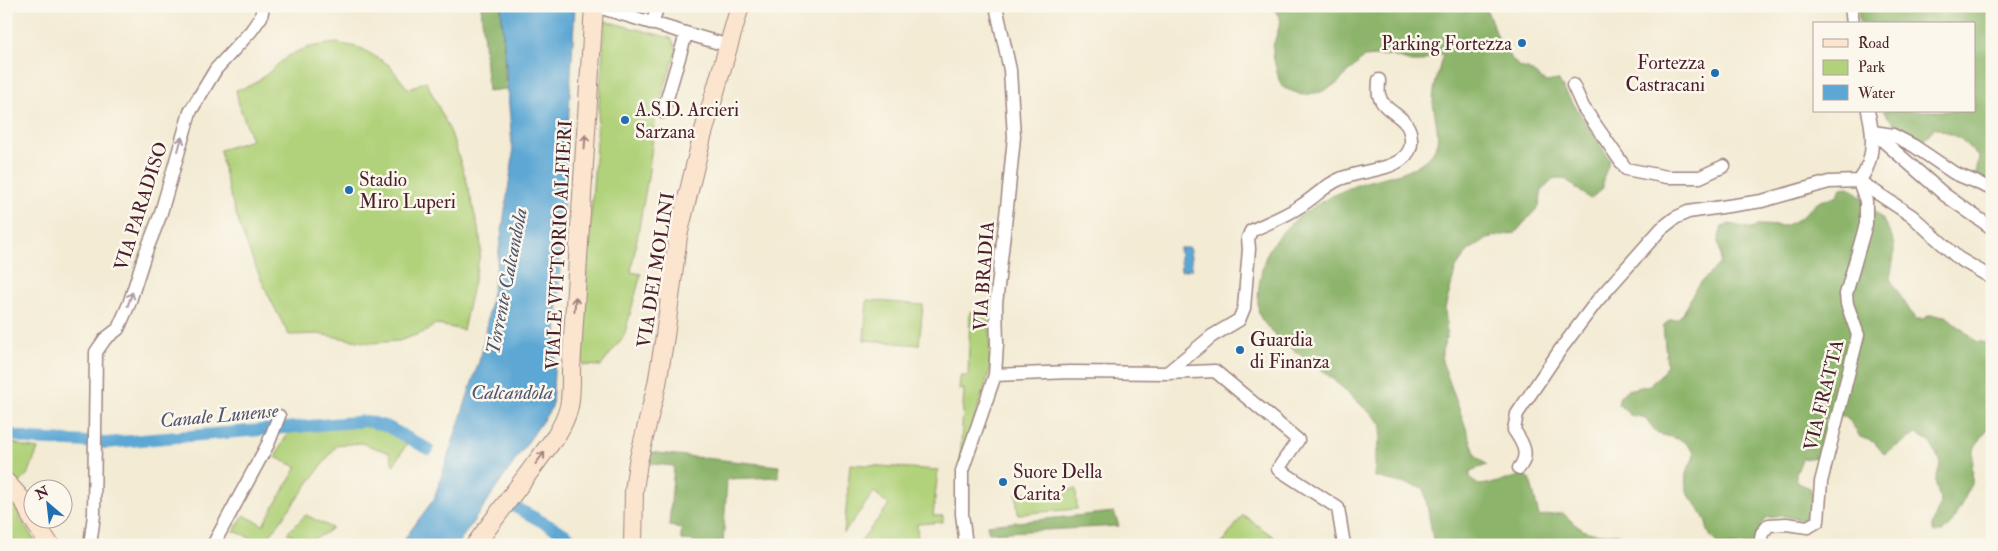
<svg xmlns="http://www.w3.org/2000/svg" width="1998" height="551" font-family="'IM FELL Double Pica',serif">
<rect width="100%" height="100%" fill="#fbf7ec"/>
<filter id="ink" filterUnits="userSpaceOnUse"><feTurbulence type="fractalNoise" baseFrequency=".02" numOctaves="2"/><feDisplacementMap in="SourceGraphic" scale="10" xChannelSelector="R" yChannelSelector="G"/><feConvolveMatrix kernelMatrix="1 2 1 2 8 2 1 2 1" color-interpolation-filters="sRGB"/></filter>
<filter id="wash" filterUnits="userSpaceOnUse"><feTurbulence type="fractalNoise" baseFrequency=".0096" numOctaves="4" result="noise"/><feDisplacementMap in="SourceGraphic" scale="20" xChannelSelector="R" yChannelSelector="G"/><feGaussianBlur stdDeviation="1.12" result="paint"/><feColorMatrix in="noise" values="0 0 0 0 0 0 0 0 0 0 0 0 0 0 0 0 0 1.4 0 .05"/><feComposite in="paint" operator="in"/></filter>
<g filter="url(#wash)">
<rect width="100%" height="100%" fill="#f3ebd4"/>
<path fill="#b1d27a" stroke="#7e7852" d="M605 21 671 38 677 49 656 114 648 177 631 272 641 274 624 336 601 366 583 365 581 354Z
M337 43 361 48 389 65 408 89 426 81 451 133 466 179 480 236 481 250 463 330 435 324 427 331 399 341 370 343 318 334 289 335C257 277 232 216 220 150L252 140 239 105 236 90C257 86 266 74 282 61 297 48 317 45 337 43Z
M867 300 923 305 919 345 864 340Z
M970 312 990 313V370L960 463 964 389 959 390 960 376H968Z
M361 426 384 429 408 442 393 466 390 453 361 443 337 445 264 543 234 531 244 515 263 525 297 467 275 457 288 433Z
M6 440 25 447 38 449 29 472 19 484 6 471Z
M850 464 938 470 933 516H943V522L917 524 918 545H861L859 543 889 505 874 492 844 533Z
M1076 489 1077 509 1018 514 1016 493Z
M6 492 17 505 21 520 38 545H6Z
M306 515 332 528C315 542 306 541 287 533Z
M1243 515 1285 545H1221Z"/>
<path fill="#8cb46a" stroke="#6b6a4a" d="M481 6H501L506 89 488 91Z
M1273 6H1487V11L1503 49 1519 67 1528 69 1546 82 1558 80 1610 160 1603 179V188L1590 199 1564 178H1555L1542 190 1539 206 1515 233 1491 237 1483 241 1467 252 1456 268 1445 308 1447 334 1442 351V361L1476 456 1487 465 1470 471V477L1478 485C1494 484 1509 480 1524 474L1530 479 1539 516 1563 513C1585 535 1588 534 1619 534L1627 545H1434L1424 488 1375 477V459L1381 435 1382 424C1364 408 1347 391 1329 376 1307 358 1278 343 1262 320 1256 311 1258 297 1259 286 1261 275 1263 260 1269 250 1286 220 1328 195 1360 184 1385 175 1417 175 1434 150 1442 139 1434 115 1433 102 1433 88 1440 67 1443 53L1420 62H1411L1389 55 1364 57 1338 83 1321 92 1302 95 1284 88 1279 80 1273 55V46L1281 21Z
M1857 6H1992V185L1975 178 1979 158 1961 139 1935 127 1923 141 1895 125 1883 111H1974V24H1860Z
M1849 187C1866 199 1893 226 1894 248 1895 258 1891 269 1890 279L1915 319H1923L1930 315 1946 316 1976 341 1992 344V409L1990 424 1973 451 1972 484 1950 526 1942 532H1934L1932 525 1941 503 1935 481 1940 467 1939 459 1929 441 1916 434 1884 454 1874 442 1860 437 1848 418 1833 415 1826 418 1822 452 1817 457 1802 459 1796 474V482L1810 488 1813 495 1808 516 1802 520 1780 515 1766 518 1754 538V545H1719C1704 532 1710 529 1702 514 1694 499 1683 495 1686 474 1688 466 1694 461 1694 452 1691 449 1687 443 1683 441 1662 432 1660 441 1646 418L1630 415 1618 404 1620 396 1627 390 1650 385 1663 372 1667 365 1663 326 1670 320 1677 319 1683 314 1697 286 1720 264 1721 256 1718 241 1722 226 1730 224 1752 229 1759 225 1784 226 1799 219 1816 203 1838 195 1841 188Z
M648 452 779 466V477L727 479 723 545H694V541L681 540V528L669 526 674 466 644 463Z
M1114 512 1119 526 989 533 987 525Z"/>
<path fill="#5da7d4" stroke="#546380" d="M501 6H575L552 407 457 545H400L434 499 482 352 497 264 513 157Z
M1179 248H1190L1192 269 1181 271Z"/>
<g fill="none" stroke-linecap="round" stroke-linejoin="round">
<path stroke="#5da7d4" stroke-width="12" d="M6 433 30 439 106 443 367 421 388 427 428 449
M511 505 565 534 579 545"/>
</g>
</g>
<g filter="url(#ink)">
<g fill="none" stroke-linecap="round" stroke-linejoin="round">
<g stroke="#9e8580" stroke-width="15">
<path id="street" d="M595 6 729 46
M1851 6 1853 24
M653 24 657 6
M1573 85 1583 107 1626 169 1667 177H1700L1724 166
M663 112 686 34
M1873 132 1945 195 1992 228
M1873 132 1893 135 1914 146 1954 173 1992 189
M1859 181C1875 161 1874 135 1868 111
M1167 373 1215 371 1298 440 1278 469 1338 508 1344 545
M995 375 1070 372 1167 373 1212 336 1239 320 1244 308 1249 249 1248 238 1251 231C1267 223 1284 217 1299 207 1313 199 1325 185 1340 179 1358 171 1387 171 1402 159 1408 154 1412 148 1411 140 1411 114 1384 115 1379 95 1378 91 1379 84 1379 80
M1519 468C1530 455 1523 443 1514 430L1517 414 1560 350 1597 301 1661 229 1675 218 1688 212 1762 201 1829 182 1859 181 1912 216 1958 258 1992 278
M90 545 94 515 96 352 105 339 118 329 129 304 145 254 160 216 190 112 216 69 251 31 261 17 263 6
M213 545 268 444 279 416
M966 545 962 514V471L995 375 997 344 996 304 1008 198 1014 137 1010 70 996 6
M1760 545 1762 533 1769 525 1786 524 1808 527 1818 521 1821 482 1858 335 1847 304 1846 294 1866 224V201L1859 181"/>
</g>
<g stroke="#9e8580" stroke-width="20">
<path id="secondary" d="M6 482 25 503 31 517 50 545
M475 545 556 436C572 410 571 399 571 369L594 6
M633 545 634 491 638 462 657 384 665 336 678 236 702 137 740 6"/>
</g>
<use href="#street" stroke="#fff" stroke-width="12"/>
<use href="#secondary" stroke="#fce5cf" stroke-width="18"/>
</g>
<defs><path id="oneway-shaft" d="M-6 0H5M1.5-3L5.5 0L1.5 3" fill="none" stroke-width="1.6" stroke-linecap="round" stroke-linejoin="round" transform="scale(1.25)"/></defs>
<g stroke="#a3827d">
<use href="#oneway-shaft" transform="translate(585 142) rotate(-86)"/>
<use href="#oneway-shaft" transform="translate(575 304) rotate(-86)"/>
<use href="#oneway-shaft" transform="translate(540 458) rotate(-53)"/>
</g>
<g stroke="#ae9aa0">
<use href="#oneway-shaft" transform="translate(180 144) rotate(-75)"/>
<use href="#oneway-shaft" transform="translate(130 299) rotate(-71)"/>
</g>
</g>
<g fill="#1f6fb2" stroke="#fbf7ec" stroke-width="2">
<circle cx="1522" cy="43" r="5"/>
<circle cx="1715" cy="73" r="5"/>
<circle cx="625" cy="120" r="5"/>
<circle cx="349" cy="190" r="5"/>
<circle cx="1240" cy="350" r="5"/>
<circle cx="1003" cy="482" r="5"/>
</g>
<g text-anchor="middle" stroke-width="5" stroke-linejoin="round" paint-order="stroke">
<g font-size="19" fill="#4a1f2b" stroke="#fbf7ec" text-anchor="start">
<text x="1512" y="50" text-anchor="end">Parking Fortezza</text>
<text x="1705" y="69" text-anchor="end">Fortezza<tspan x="1705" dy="22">Castracani</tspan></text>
<text x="635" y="116">A.S.D. Arcieri<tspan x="635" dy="22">Sarzana</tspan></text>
<text x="359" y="186">Stadio<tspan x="359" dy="22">Miro Luperi</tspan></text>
<text x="1250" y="346">Guardia<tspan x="1250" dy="22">di Finanza</tspan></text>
<text x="1013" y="478">Suore Della<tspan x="1013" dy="22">Carita'</tspan></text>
</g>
<g font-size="19" fill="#4a1f2b" stroke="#fbf7ec">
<text transform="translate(140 206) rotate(-72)" y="7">VIA PARADISO</text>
<text transform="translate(558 245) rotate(-87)" y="7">VIALE VITTORIO ALFIERI</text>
<text transform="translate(655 270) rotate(-81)" y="7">VIA DEI MOLINI</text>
<text transform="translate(983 276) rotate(-86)" y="7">VIA BRADIA</text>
<text transform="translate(1823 395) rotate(-76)" y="7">VIA FRATTA</text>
</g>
<g font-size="20" font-style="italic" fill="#52556f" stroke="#fbf7ec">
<text transform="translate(506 281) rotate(-79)" y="7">Torrente Calcandola</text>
<text x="512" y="399">Calcandola</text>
<text transform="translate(219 415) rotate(-5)" y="7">Canale Lunense</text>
</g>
</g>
<rect width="1998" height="551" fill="none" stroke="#fbf7ec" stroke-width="25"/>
<rect x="1813" y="22" width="162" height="90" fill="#fbf7ec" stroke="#b4a19f"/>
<rect x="1823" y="39" width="25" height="8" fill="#fce5cf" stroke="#b4a19f"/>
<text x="1858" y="48" font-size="15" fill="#4a1f2b">Road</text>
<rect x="1823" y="60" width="25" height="15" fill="#b1d27a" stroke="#b4a19f"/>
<text x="1858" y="72" font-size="15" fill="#4a1f2b">Park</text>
<rect x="1823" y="85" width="25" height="15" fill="#5da7d4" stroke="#b4a19f"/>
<text x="1858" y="98" font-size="15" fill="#4a1f2b">Water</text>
<g transform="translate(48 504) rotate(332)"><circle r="24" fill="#fbf7ec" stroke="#b4a19f"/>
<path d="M0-4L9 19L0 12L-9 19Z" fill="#1f6fb2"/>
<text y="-8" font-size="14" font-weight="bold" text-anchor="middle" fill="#4a1f2b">N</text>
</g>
</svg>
